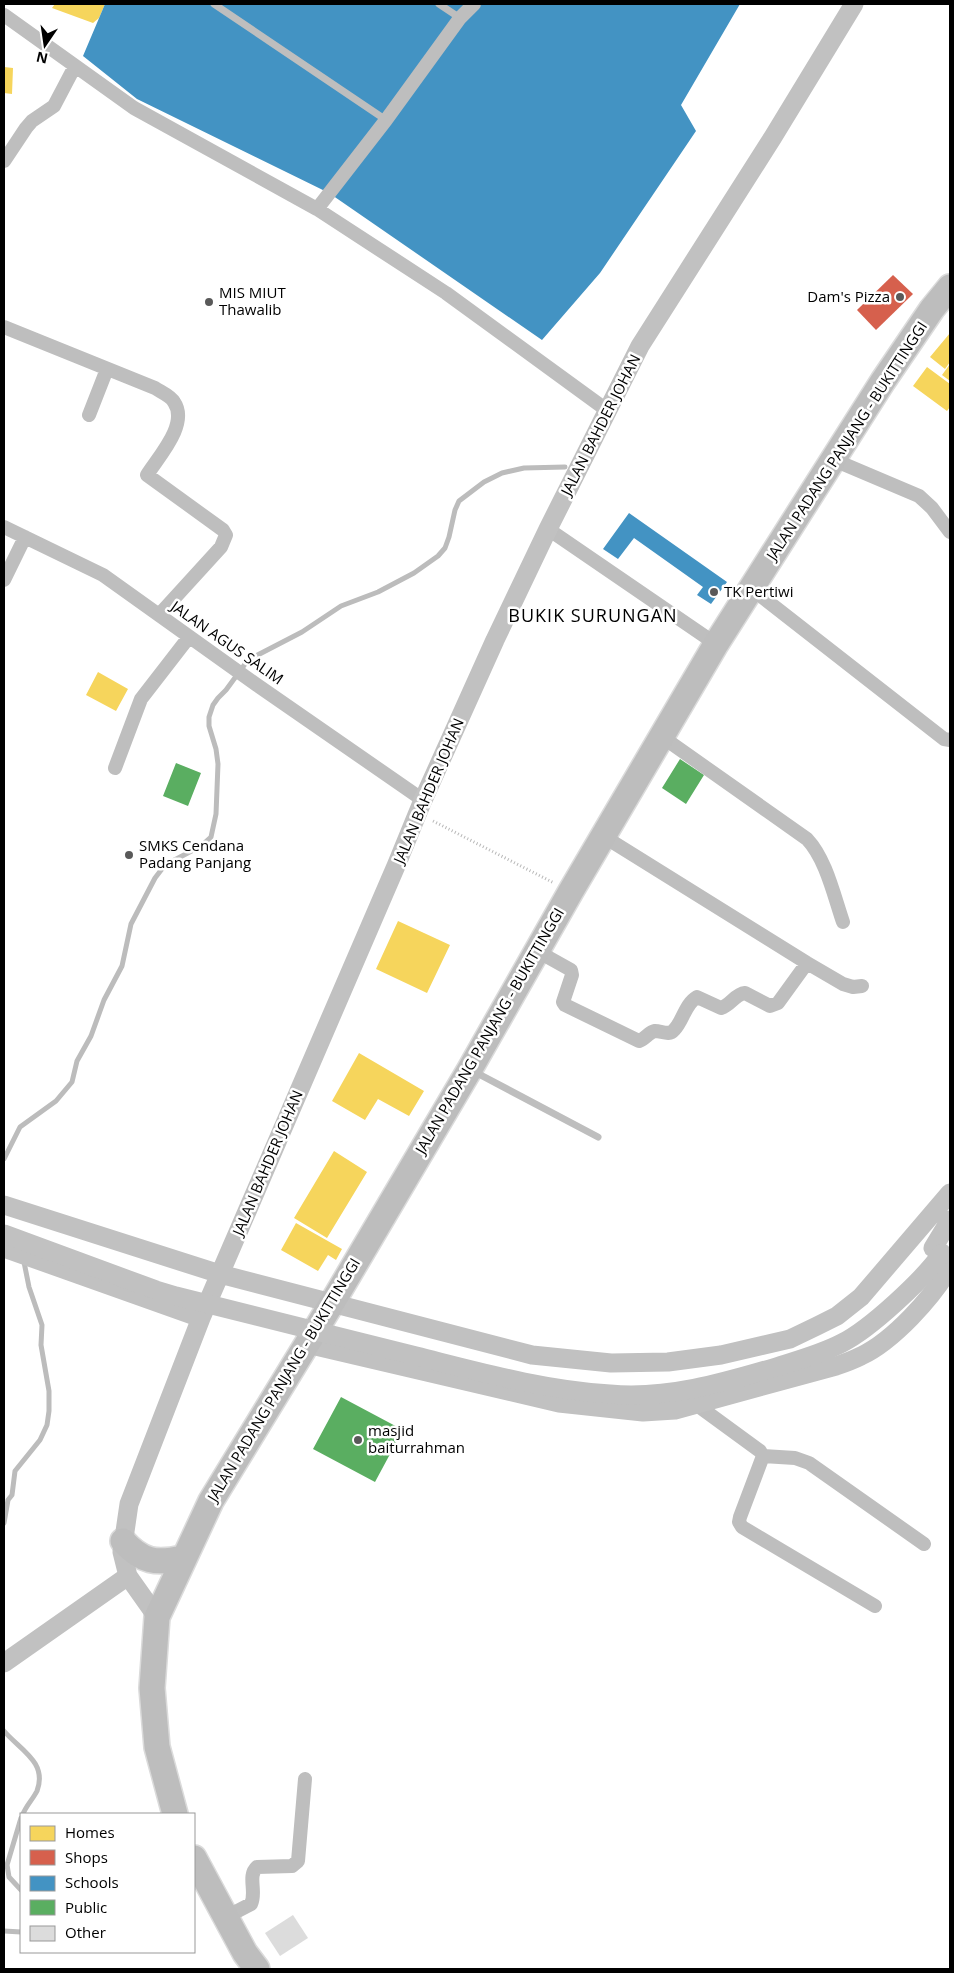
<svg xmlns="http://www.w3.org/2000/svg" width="954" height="1973" font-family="'Open Sans',sans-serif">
<rect width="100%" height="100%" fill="#fff"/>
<path fill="#f6d55c" d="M55 4H105L99 18 93 23 52 8Z
M4 67 13 68 12 94 4 93Z
M950 333V362L945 369 930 357Z
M950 364V381L942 375Z
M927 367 950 384V407L947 411 913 386Z
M98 672 128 689 116 711 86 695Z
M398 921 450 945 427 993 376 969Z
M359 1053 424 1091 409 1116 378 1099 365 1120 332 1101Z
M334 1151 367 1172 327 1238 294 1218Z
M296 1223 342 1249 336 1260 328 1255 318 1271 281 1250Z"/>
<path fill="#d6604d" d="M893 275 913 294 876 330 857 310Z"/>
<path fill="#4393c3" d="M105 4H740L681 105 696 131 600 273 542 340 329 193 137 99 83 56Z
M629 513 727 582 711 604 697 595 703 587 634 538 618 559 603 549Z"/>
<path fill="#5aae61" d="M680 759 704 775 686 804 662 788Z
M176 763 201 773 188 806 163 796Z
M341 1397 403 1430 375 1482 313 1449Z"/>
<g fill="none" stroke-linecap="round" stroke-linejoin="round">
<path stroke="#bcbcbc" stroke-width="5" d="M4 1159 20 1127 56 1101 72 1082 77 1061 91 1036 104 1000 122 966 131 924 155 878 165 865 201 846 211 837 216 814 218 764 216 749 209 726V717L213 705 218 698 226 690 248 660 302 632 341 606 378 592 414 573 438 556 445 548 449 537 455 510 459 501 484 482 502 473 524 468 565 467
M4 1523 8 1500 12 1495 15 1471 40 1440 47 1425 49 1411V1391L41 1345 42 1325 29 1287 24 1262
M4 1731C19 1749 48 1762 37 1791 33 1799 26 1806 23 1814
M21 1818 7 1865 9 1877 21 1890
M4 1931 21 1932"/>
</g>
<path fill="#dcdcdc" d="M293 1915 308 1938 280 1956 265 1933Z"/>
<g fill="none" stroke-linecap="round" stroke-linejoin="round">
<g stroke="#dbdbdb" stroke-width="28">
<path id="highway" d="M123 1541C142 1562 156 1564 183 1558
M175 1814 157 1747 152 1688 157 1617 211 1501 332 1303 470 1069 571 891 716 644 883 381 932 309 950 287
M194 1858 245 1953 257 1969"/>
</g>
<path stroke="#b8b8b8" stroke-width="3" stroke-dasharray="1 2.5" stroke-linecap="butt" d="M433 821 554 883"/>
<path stroke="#bebebe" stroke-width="7" d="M214 4 386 120
M439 4 460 18
M473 1071 598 1137"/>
<path stroke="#bebebe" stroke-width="14" d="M4 15 134 108 317 209 446 293 608 411
M4 161 26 128 32 121 54 106 75 66
M317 209 386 120 460 18 474 4
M4 327 155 388C161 392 171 396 174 402 189 424 159 456 147 475L223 530 226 535 221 547 159 615
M89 415 107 369
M834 460 919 496 932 508 950 532
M4 527 103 575 257 685 423 800
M548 529 716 644
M4 580 25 537
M752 589 944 739 950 740
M661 736 807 839C826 859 834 896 843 922
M115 768 141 699 189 637
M603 836 807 963 843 984 853 987 862 986
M537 951 571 970 572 975 563 1002 565 1005 639 1041C645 1039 649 1032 655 1031 662 1031 669 1036 674 1030 683 1021 685 1004 697 997L721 1008C731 1005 735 994 745 993L770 1006 778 1003 807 963
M697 1405 760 1451 763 1456 740 1517 739 1522 742 1527 875 1606
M763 1456 795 1458 809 1463 924 1544
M226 1917 251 1904C257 1892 247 1876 257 1867L292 1866 298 1861 305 1779"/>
<path stroke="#c1c1c1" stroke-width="19" d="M4 1205 220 1274 532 1355 611 1363 668 1362 721 1355 790 1339 817 1326 837 1316 861 1297 950 1193
M4 1248 201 1318
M933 1248 950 1220
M307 1344 559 1403 643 1412 675 1410 836 1366C845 1363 853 1360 861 1356 893 1341 933 1297 950 1267
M157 1617 128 1576 122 1552 129 1504 201 1318 396 866 423 800 495 640 548 529 640 346 773 137 854 4
M4 1663 128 1576"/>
<use href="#highway" stroke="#bdbdbd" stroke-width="25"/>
<path stroke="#c1c1c1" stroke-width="19" d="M4 1234 156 1290 176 1296C256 1316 336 1336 416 1356 480 1372 544 1390 610 1394 667 1399 722 1383 776 1367 798 1360 821 1354 842 1343 870 1329 924 1279 942 1253"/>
</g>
<g fill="#595959" stroke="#fff" stroke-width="2">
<circle cx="900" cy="297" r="5"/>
<circle cx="209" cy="302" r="5"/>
<circle cx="714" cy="592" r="5"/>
<circle cx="129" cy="855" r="5"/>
<circle cx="358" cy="1440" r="5"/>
</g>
<g text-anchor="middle" stroke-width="5" stroke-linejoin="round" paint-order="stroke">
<g font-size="15" fill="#000" stroke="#fff" text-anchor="start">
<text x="219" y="298">MIS MIUT<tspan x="219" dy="17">Thawalib</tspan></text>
<text x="890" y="302" text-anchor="end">Dam's Pizza</text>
<text x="724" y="597">TK Pertiwi</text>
<text x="139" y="851">SMKS Cendana<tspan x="139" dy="17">Padang Panjang</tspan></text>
<text x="368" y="1436">masjid<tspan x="368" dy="17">baiturrahman</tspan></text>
</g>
<g font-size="15" fill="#000" stroke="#fff">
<text transform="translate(601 425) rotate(-63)" y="5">JALAN BAHDER JOHAN</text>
<text transform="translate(847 441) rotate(-57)" y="5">JALAN PADANG PANJANG - BUKITTINGGI</text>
<text transform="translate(227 643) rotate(35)" y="5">JALAN AGUS SALIM</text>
<text transform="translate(429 791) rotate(-67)" y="5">JALAN BAHDER JOHAN</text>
<text transform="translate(490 1031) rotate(-60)" y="5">JALAN PADANG PANJANG - BUKITTINGGI</text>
<text transform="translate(268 1163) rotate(-67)" y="5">JALAN BAHDER JOHAN</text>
<text transform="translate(284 1380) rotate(-59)" y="5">JALAN PADANG PANJANG - BUKITTINGGI</text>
</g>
<g font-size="18" letter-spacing="1" fill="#000" stroke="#fff">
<text x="593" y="622">BUKIK SURUNGAN</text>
</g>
</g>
<rect width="954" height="1973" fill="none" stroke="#000000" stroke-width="10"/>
<rect x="20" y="1813" width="175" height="140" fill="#ffffff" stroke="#999999"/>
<rect x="30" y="1826" width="25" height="15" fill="#f6d55c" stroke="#999999"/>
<text x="65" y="1838" font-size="15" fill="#000000">Homes</text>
<rect x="30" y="1850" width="25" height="15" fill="#d6604d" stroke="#999999"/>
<text x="65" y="1863" font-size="15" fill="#000000">Shops</text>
<rect x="30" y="1876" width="25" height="15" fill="#4393c3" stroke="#999999"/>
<text x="65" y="1888" font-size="15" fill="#000000">Schools</text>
<rect x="30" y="1900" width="25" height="15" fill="#5aae61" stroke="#999999"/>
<text x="65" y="1913" font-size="15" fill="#000000">Public</text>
<rect x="30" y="1926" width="25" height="15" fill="#dcdcdc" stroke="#999999"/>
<text x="65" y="1938" font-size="15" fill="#000000">Other</text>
<g transform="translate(45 45) rotate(193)" stroke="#ffffff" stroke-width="4" paint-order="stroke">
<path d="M0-4L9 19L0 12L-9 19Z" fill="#000000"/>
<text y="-8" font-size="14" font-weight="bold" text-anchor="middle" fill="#000000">N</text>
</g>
</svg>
